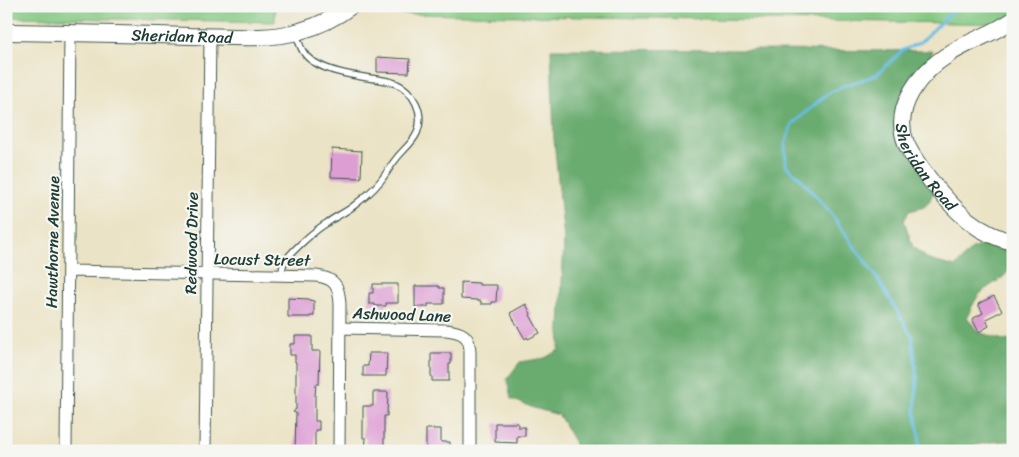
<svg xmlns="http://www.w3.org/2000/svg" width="1019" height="457" font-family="Sriracha,sans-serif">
<rect width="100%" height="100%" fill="#f6f6f2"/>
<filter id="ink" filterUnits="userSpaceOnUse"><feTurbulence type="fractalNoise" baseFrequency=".02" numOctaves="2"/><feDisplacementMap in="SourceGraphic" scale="10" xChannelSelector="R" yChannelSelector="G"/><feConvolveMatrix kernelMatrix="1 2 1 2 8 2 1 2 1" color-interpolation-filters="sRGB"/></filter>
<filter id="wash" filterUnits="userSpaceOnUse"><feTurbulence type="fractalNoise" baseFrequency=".0096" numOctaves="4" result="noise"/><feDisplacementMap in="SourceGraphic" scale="20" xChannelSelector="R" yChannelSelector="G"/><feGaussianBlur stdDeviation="1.12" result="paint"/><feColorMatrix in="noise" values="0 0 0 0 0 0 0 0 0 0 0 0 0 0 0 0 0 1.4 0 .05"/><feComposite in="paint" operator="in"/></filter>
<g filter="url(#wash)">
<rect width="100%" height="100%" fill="#ebe3c5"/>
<path fill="#83c881" stroke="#51825a" d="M6 6H275V22L6 17Z
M350 6H1013V24L342 13Z"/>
<path fill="#6aac6f" stroke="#447452" d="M551 49 933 51 928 61 896 110 933 192C927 209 925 207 909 211L904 221 913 247 929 260 955 267 972 249 987 243 1008 247C1019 276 999 277 982 292 975 298 971 309 967 317L978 332 1003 340 1013 341V439L1011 441C993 441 978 443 962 451H574L575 443 559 415 534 408 511 399 507 379 520 362 545 358 559 350 564 240 554 139Z"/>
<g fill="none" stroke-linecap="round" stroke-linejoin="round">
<path stroke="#68bee5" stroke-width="3" d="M920 451 919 433 915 412 917 378 912 336 879 281 829 211 799 177 786 166 785 144 792 124 827 94 843 86 876 75 903 50 921 42 938 25 959 6"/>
</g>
<g id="blocks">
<path fill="#dd9ed4" d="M377 57 410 59 409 73 377 72Z
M332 149 362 151 361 178 331 177Z
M461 282 479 283V285H497L496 302H492V304H481V301H477V300L461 299Z
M373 284H398V303H386V306H375V304H369V293H373Z
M415 286H439V288H444V304H428V307H415Z
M994 296 1002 311 986 319 989 326 979 332 972 319 983 313 978 304Z
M288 298 309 299V300L314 301V316H310V317H288Z
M526 304 531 314 530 315 540 333 528 339 527 337 525 339 510 313Z
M295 336H312V351H320L319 384H316L315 396V421H319V430H315V447H314V451H295L296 413 293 412 296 409V362H295V355H290V344H295Z
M369 353H387L386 376H363V366H368Z
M431 353H451V364H449V381H432V376H431Z
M373 392H388L387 416H384V451H365L366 438H363V406H373Z
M495 423H518V427H525V436H517V443L495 442Z
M426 429H441V442H450V451H426Z"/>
</g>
</g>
<g filter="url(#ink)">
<use href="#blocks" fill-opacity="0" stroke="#3e564a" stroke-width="1"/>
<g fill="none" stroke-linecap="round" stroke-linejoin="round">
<g stroke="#3e564a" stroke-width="8">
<path id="lane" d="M282 275C282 270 282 266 285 261 292 251 316 229 327 223 336 216 347 212 356 204 368 195 379 185 387 172 392 164 397 157 403 151 409 145 414 140 417 133 425 113 414 91 395 83 386 80 377 79 369 78 351 75 330 72 314 62 303 56 300 46 296 34"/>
</g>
<g stroke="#3e564a" stroke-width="13">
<path id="street" d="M69 271 316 276C335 278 339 286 340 304L339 451
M340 328 446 330C462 332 470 335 470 352V451
M66 451 70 33
M205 451 210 36"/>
</g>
<g stroke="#3e564a" stroke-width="18">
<g id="secondary">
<path id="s1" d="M1013 20C993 34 969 41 949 54 919 73 892 108 906 143 912 158 924 172 934 185 957 212 977 234 1013 242"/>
<path id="s2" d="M6 32C67 33 129 34 190 36 224 36 267 41 300 31 319 26 336 17 351 6"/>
</g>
</g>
<use href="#lane" stroke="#fff" stroke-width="5.5"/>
<use href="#street" stroke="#fff" stroke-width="11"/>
<use href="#secondary" stroke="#fff" stroke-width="16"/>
</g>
</g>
<g text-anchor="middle" stroke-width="4.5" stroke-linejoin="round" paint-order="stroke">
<g font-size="16" fill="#1f3d34" stroke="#f6f6f2">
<text dy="6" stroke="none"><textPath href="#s2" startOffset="176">Sheridan Road</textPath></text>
<text dy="6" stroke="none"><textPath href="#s1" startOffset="210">Sheridan Road</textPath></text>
<text transform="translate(52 242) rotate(-89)" y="6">Hawthorne Avenue</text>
<text transform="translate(191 243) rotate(-89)" y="6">Redwood Drive</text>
<text transform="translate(262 259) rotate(1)" y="6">Locust Street</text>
<text transform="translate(402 314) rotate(2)" y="6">Ashwood Lane</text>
</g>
</g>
<rect width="1019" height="457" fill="none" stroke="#f6f6f2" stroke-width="25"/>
</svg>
